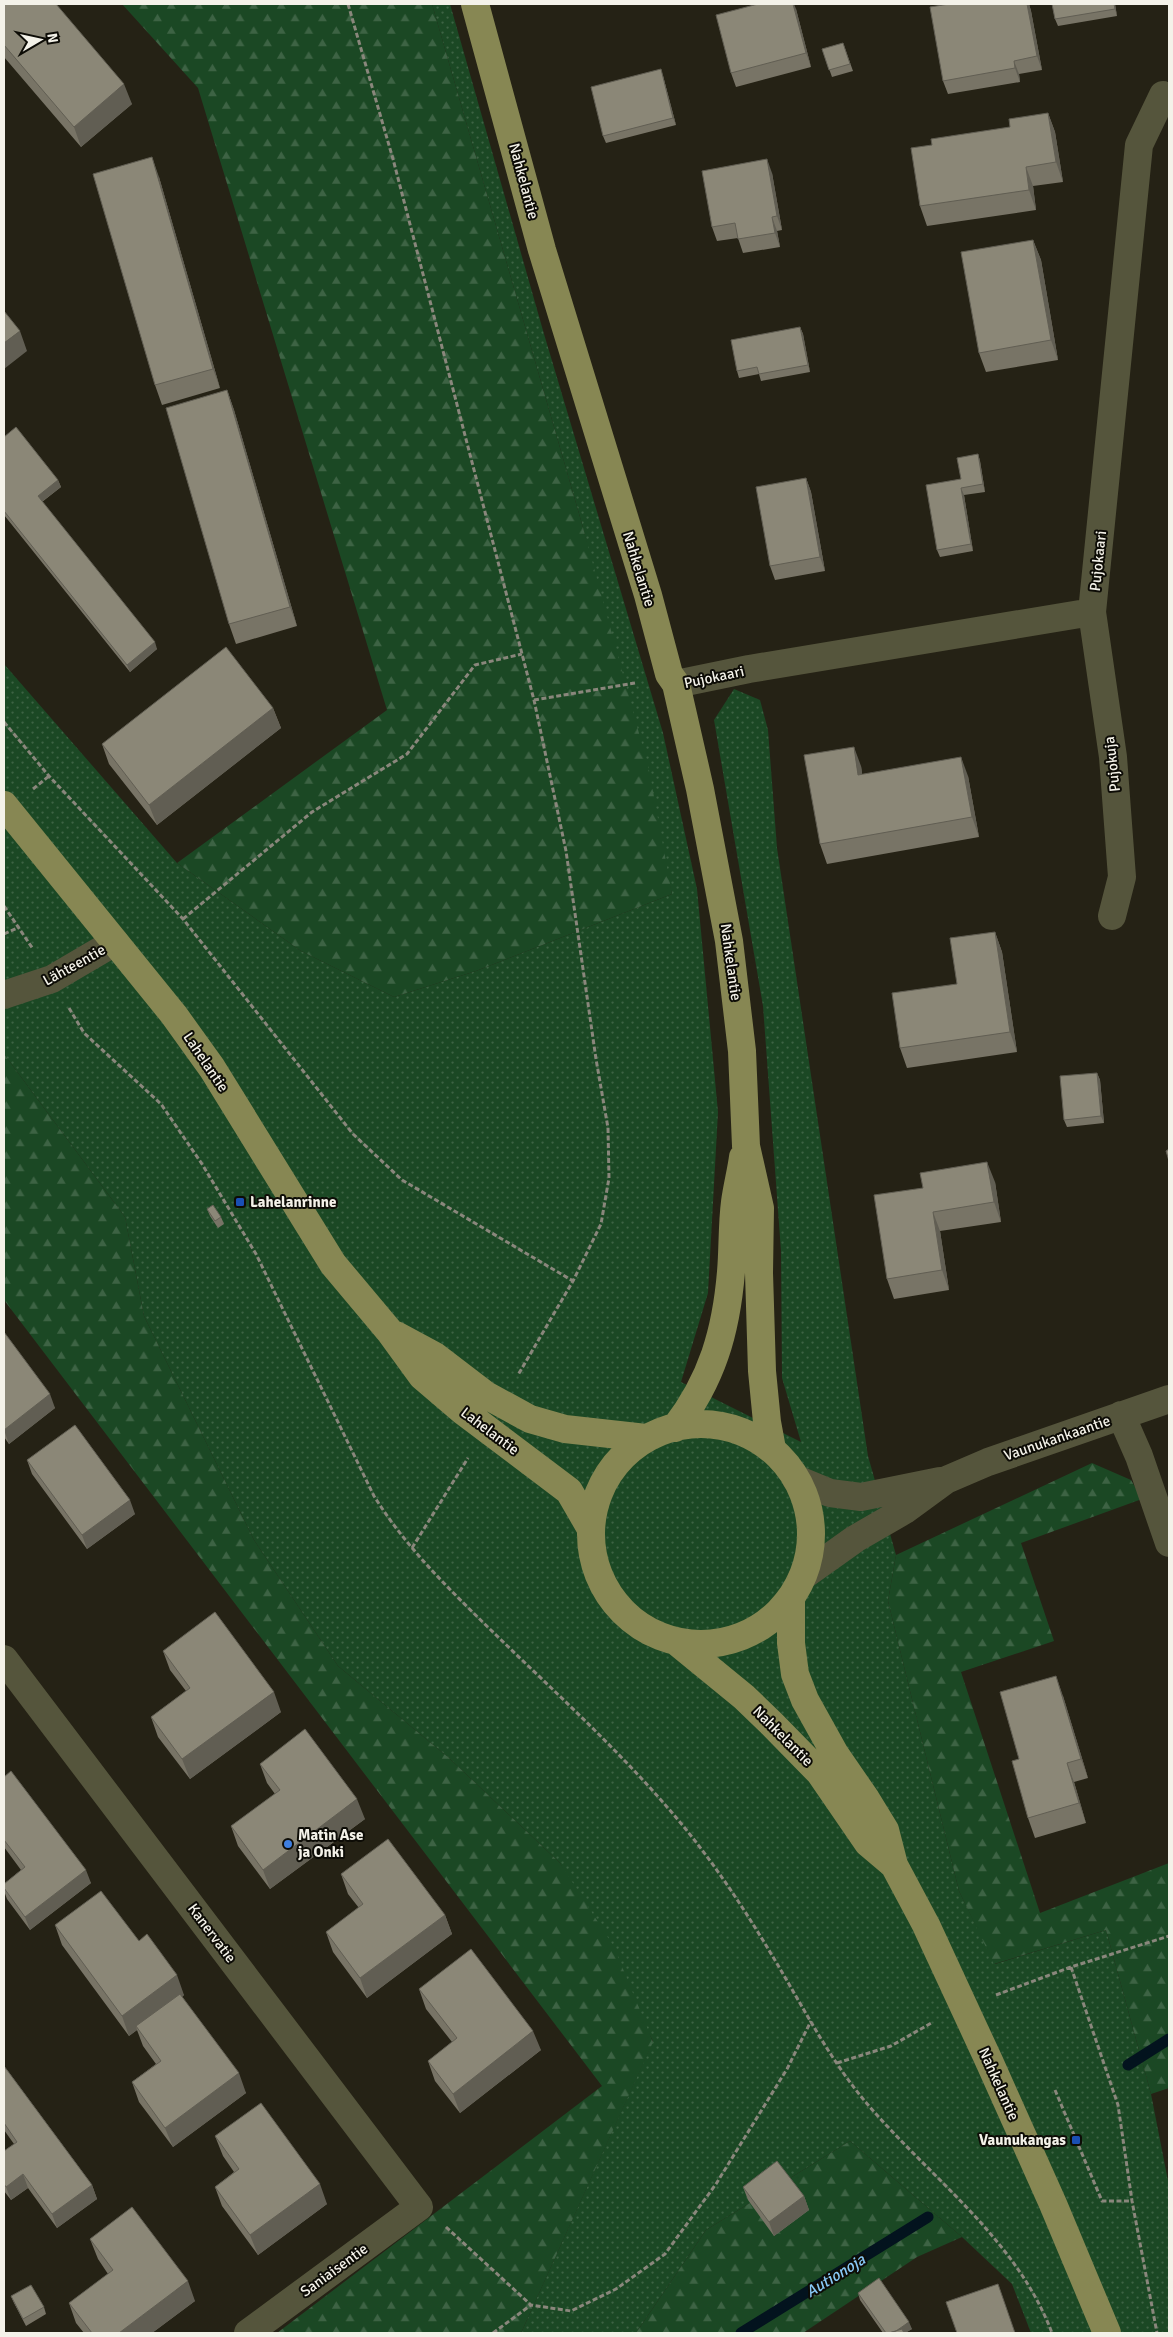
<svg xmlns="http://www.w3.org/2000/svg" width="1173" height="2337" font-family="Signika,sans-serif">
<defs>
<pattern id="grass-dots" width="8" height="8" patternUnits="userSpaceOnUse" patternTransform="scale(1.25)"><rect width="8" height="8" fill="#1b4824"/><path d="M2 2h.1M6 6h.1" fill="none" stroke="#3d6344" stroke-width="1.8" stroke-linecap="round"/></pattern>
<pattern id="forest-firs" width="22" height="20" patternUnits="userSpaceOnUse" patternTransform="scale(1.25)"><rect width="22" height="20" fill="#1b4824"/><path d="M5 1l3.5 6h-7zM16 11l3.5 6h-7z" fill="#3d6344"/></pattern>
</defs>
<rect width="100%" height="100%" fill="#252215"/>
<path fill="url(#grass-dots)" d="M432 4H450L544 334 663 733 697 889 718 1112 708 1293 681 1382 801 1442 782 1378 781 1251 763 1006 714 720 734 689 760 700 768 730 777 848 868 1456 896 1555 888 1601 959 1891 995 1964 1106 1930 1151 2094 1169 2186V2333H1031L1012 2284 962 2237 850 2141 706 2230 636 2333H521L653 2041 560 1863 449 1758 338 1666 254 1540 144 1316 125 1217 4 1054V664L177 863 301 951 394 997 476 971 672 894 582 524Z"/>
<path fill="url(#forest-firs)" d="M122 4H432L582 524 649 770 672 894 476 971 394 997 301 951 177 863 387 710 198 88Z
M4 1054 125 1217 144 1316 254 1540 338 1666 449 1758 560 1863 614 1947 653 2042 521 2333H277L602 2086 4 1300Z
M1092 1463 1131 1480 1142 1499 1021 1543 1054 1641 961 1672 1040 1913 1169 1863V2088L1151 2094 1106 1930 994 1964 959 1891 888 1601 896 1555Z
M850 2141 962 2237 917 2257 803 2333H636L706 2230Z"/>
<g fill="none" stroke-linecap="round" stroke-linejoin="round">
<path stroke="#03131e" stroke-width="11" d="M1128 2065 1169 2039
M741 2333 928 2217"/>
<path stroke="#8a877c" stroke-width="3" stroke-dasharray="5 2.5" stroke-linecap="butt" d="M348 4 393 159 534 700 566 851 596 1059 608 1128 609 1178 601 1224 573 1281 518 1375
M534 700 635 683
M4 722 49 776 183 919 353 1134 402 1180 573 1281
M33 789 49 776
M4 906 33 949
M183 919 312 812 407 754 475 665 522 654
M4 934 20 927
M69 1008 84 1033 161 1104 202 1164 256 1254 374 1496C407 1549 452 1592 496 1635 557 1694 624 1755 679 1821 720 1870 754 1924 786 1979 811 2022 836 2068 869 2106 932 2179 1017 2240 1052 2333
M412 1548 468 1458
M1071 1967 1118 2105 1132 2201 1157 2333
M996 1995 1071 1967 1169 1936
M837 2063 891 2046 933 2022
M1055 2090 1102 2201H1132
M446 2227 531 2305 571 2311 616 2289 665 2254 716 2184 787 2069 811 2021
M493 2333 531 2305"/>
<path stroke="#55553c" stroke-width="28" d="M1092 612 1113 757 1122 877 1112 916
M676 684 749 669 1092 612 1139 145 1163 95
M4 995 52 979 115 942
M1121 1415 1139 1456 1169 1543
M796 1479 830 1493 861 1497 940 1481
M803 1576 855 1539 905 1510 946 1480 988 1462 1169 1399
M4 1659 419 2207 248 2333"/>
<path stroke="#878753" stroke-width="28" d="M475 4 542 250 648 595 669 674 676 684 700 789 729 941 742 1051 746 1146 760 1208 759 1273 762 1371 767 1422 772 1449
M4 805 174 1015 212 1068 333 1264 390 1332 422 1376 463 1411 569 1491 591 1529
M396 1335 435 1356 486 1395 530 1419 565 1429 646 1438
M591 1534a110 110 0 1 1 220 0a110 110 0 1 1-220 0Z
M675 1428C712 1380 726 1332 731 1272 733 1249 732 1225 735 1202 737 1187 741 1172 743 1157
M791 1600V1643L795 1674 805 1700 835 1754 866 1799 885 1830 894 1865 926 1925 989 2061 1053 2204 1107 2333
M678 1643 744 1697 771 1723 820 1773 868 1843 894 1865"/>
</g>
<path fill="#787466" d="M4 4 132 104 81 147 4 57Z
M1027 4H1029L1031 11 1042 70 1019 74 1020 82 948 94 943 81Z
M1052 4H1115L1117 16 1058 26 1055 19Z
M796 9 811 67 736 87 731 73Z
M843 43 853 71 832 77 822 49Z
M663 76 676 125 606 143 603 136Z
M1048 113 1055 132 1063 182 1033 186 1036 210 927 226 920 206 932 145 1010 127Z
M772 173 782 230 777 231 780 247 743 253 738 238 717 241 712 227Z
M159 177 220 388 162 405 155 385Z
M1033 240 1041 260 1058 360 986 372 979 353Z
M800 327 803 334 810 372 761 381 759 374 739 378 737 371Z
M227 390 234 410 297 626 236 644 229 624Z
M4 437 58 480 61 487 42 502 157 649 130 672 4 515Z
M978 454 980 461 985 492 964 495 973 551 940 557 937 550 961 479Z
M806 478 811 492 825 571 775 580 770 566Z
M273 708 281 728 157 825 109 764 102 744Z
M861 766 862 774 968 776 979 837 827 864 820 844Z
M995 932 1002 952 1017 1052 907 1068 900 1048 957 984Z
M1097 1073 1100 1080 1104 1123 1067 1127 1064 1120Z
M995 1182 1001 1222 940 1231 949 1290 894 1299 887 1279 923 1188Z
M207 1209 221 1217 224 1224 218 1228 210 1216Z
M4 1332 55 1408 9 1444 4 1437Z
M27 1460 135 1514 87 1549 32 1474Z
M163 1651 281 1712 190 1779 158 1737 151 1717 186 1691 170 1670Z
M1063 1696 1088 1778 1074 1782 1086 1823 1035 1838 1028 1818 1019 1759Z
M260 1764 365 1819 270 1889 238 1846 231 1826 275 1794 267 1783Z
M4 1777 91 1883 30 1930 7 1899 4 1891V1884L21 1870 4 1847Z
M341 1874 445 1915 452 1934 367 1998 333 1952 326 1932 359 1908 348 1894Z
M55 1925 139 1941 184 1995 182 1997 246 2093 173 2147 139 2102 132 2082 156 2064 143 2046 137 2030 129 2036 62 1945Z
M419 1989 541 2050 460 2113 435 2081 428 2061 452 2042 426 2009Z
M4 2066 92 2185 97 2199 57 2228 28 2188 11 2200 4 2191V2151L14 2144 4 2130Z
M215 2136 327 2204 258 2255 222 2206 215 2187 234 2172 223 2156Z
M743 2187 804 2196 809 2210 774 2236 748 2200Z
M90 2239 195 2301 152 2333H84L76 2323 69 2303 108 2274 98 2259Z
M858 2293 912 2329 905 2333H883L860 2300Z
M11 2296 44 2307 46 2314 26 2326 14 2303Z"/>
<path fill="#615e53" d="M793 4H794L796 9 811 67 806 53Z
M1027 4H1029L1031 11 1042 70 1037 56Z
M1114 4H1115L1117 16 1115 9Z
M1014 61 1019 74 1020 82 1015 68Z
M661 69 663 76 676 125 673 118Z
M124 84 132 104 81 147 74 127Z
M1048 113 1055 132 1063 182 1056 162Z
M152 157 159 177 220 388 213 369Z
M767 159 772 173 782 230 777 216Z
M1026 167 1033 186 1036 210 1029 190Z
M772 217 777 231 780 247 775 233Z
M1033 240 1041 260 1058 360 1051 340Z
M800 327 803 334 810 372 808 365Z
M20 331 27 351 4 369V343Z
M227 390 234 410 297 626 290 607Z
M978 454 980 461 985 492 983 484Z
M806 478 811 492 825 571 820 557Z
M58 480 61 487 40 503 38 496Z
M961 488 964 495 973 551 971 544Z
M155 642 157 649 130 672 127 665Z
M273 708 281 728 157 825 149 805Z
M854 747 861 766 865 794 858 775Z
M961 757 968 776 979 837 972 817Z
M995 932 1002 952 1017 1052 1010 1032Z
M1097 1073 1100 1080 1104 1123 1101 1116Z
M987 1162 995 1182 1001 1222 994 1202Z
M933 1212 940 1231 949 1290 942 1270Z
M50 1394 55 1408 9 1444 4 1430Z
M130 1500 135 1514 87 1549 82 1535Z
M1056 1676 1063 1696 1088 1778 1081 1759Z
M274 1692 281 1712 190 1779 182 1759Z
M1067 1763 1074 1782 1086 1823 1079 1803Z
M357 1799 365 1819 270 1889 263 1870Z
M86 1870 91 1883 30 1930 25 1917Z
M445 1915 452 1934 367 1998 360 1978Z
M177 1975 184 1995 138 2029 136 2026 137 2030 129 2036 122 2016Z
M533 2031 541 2050 460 2113 453 2094Z
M239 2073 246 2093 173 2147 165 2128Z
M23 2174 28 2188 11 2200 6 2187Z
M320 2184 327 2204 258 2255 250 2235Z
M92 2185 97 2199 57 2228 52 2214Z
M804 2196 809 2210 774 2236 769 2222Z
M188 2281 195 2301 152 2333H119Z
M909 2322 912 2329 905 2333H893Z"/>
<path fill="#8b8777" stroke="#615e53" d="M4 4H56L124 84 74 127 4 45Z
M758 4H793L806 53 731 73 716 15Z
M949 4H1027L1037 56 1014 61 1015 68 943 81 930 7Z
M1052 4H1114L1115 9 1055 19Z
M843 43 850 64 829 70 822 49Z
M661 69 673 118 603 136 591 87Z
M1048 113 1056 162 1026 167 1029 190 920 206 911 148 932 145 931 139 1010 127 1009 119Z
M152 157 213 369 155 385 93 174Z
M767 159 777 216 772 217 775 233 738 239 735 223 712 227 702 171Z
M1033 240 1051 340 979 353 961 252Z
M4 311 20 331 4 343Z
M800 327 808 365 759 374 757 367 737 371 731 340Z
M227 390 290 607 229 624 166 408Z
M16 427 58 480 38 496 155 642 127 665 4 511V437Z
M978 454 983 484 961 488 971 544 937 550 926 485 961 479 957 458Z
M806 478 820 557 770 566 756 487Z
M226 647 273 708 149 805 102 744Z
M854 747 858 775 961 757 972 817 820 844 804 755Z
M995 932 1010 1032 900 1048 892 993 957 984 950 938Z
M1097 1073 1101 1116 1064 1120 1060 1076Z
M1169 1149V1161L1166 1151Z
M987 1162 994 1202 933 1212 942 1270 887 1279 874 1195 923 1188 920 1173Z
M213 1205 221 1217 215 1221 207 1209Z
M4 1332 50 1394 4 1430Z
M75 1425 130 1500 82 1535 27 1460Z
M215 1612 274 1692 182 1759 151 1717 190 1688 163 1651Z
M1056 1676 1081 1759 1067 1763 1079 1803 1028 1818 1012 1761 1019 1759 1000 1692Z
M305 1729 357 1799 263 1870 231 1826 280 1790 260 1764Z
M11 1771 86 1870 25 1917 4 1888V1884L25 1867 4 1840V1809L5 1808 4 1807V1777Z
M388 1839 445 1915 360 1978 326 1932 363 1904 341 1874Z
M101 1891 139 1941 147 1934 177 1975 122 2016 55 1925Z
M471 1949 533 2031 453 2094 428 2061 457 2038 419 1989Z
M180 1994 239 2073 165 2128 132 2082 161 2061 136 2026Z
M4 2066 92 2185 52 2214 23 2174 6 2187 4 2184V2151L17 2142 4 2123Z
M261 2103 320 2184 250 2235 215 2187 239 2169 215 2136Z
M777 2161 804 2196 769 2222 743 2187Z
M132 2207 188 2281 119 2333H92L69 2303 113 2270 90 2239Z
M879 2278 909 2322 896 2331 889 2333H886L858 2293Z
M998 2284 1015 2333H957L946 2302Z
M31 2285 44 2307 23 2319 11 2296Z
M902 2329 904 2333H889Z"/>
<g fill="#1a4fb4" stroke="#0d0c06" stroke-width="2">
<rect x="235" y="1197" width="10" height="10" rx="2.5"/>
<rect x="1071" y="2135" width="10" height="10" rx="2.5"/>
</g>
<circle fill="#3f7fe0" stroke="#0d0c06" stroke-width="2" cx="288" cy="1844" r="5"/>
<g text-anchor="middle" stroke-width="4" stroke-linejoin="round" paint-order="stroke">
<g font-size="15" fill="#f4f2e9" stroke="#0d0c06">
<text transform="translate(524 181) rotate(75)" y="5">Nahkelantie</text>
<text transform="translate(1098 561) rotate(-84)" y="5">Pujokaari</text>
<text transform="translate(639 569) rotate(73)" y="5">Nahkelantie</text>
<text transform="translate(714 677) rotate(-12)" y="5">Pujokaari</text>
<text transform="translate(1112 764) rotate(-96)" y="5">Pujokuja</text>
<text transform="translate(731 962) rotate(82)" y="5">Nahkelantie</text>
<text transform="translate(74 965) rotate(-29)" y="5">Lähteentie</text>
<text transform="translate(206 1062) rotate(56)" y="5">Lahelantie</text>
<text transform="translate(490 1431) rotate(37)" y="5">Lahelantie</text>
<text transform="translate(1057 1438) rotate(-19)" y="5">Vaunukankaantie</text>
<text transform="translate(783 1736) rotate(45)" y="5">Nahkelantie</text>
<text transform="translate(212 1933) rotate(53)" y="5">Kanervatie</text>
<text transform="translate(999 2084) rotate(66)" y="5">Nahkelantie</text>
<text transform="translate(334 2270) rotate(-36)" y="5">Saniaisentie</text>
</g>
<g font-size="15" font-weight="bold" fill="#f4f2e9" stroke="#0d0c06" text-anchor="start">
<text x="250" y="1207">Lahelanrinne</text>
<text x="298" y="1840">Matin Ase<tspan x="298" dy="17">ja Onki</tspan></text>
<text x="1066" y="2145" text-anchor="end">Vaunukangas</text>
</g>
<g font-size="16" font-style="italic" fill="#89c9f7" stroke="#0d0c06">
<text transform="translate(835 2275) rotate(-32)" y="6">Autionoja</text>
</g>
</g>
<rect width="1173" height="2337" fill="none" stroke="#f4f2e9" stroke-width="10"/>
<g transform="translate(40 40) rotate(81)" stroke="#0d0c06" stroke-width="4" paint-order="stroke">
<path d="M0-4L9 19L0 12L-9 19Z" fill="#f4f2e9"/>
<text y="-8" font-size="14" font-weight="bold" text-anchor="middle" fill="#f4f2e9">N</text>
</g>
</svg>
